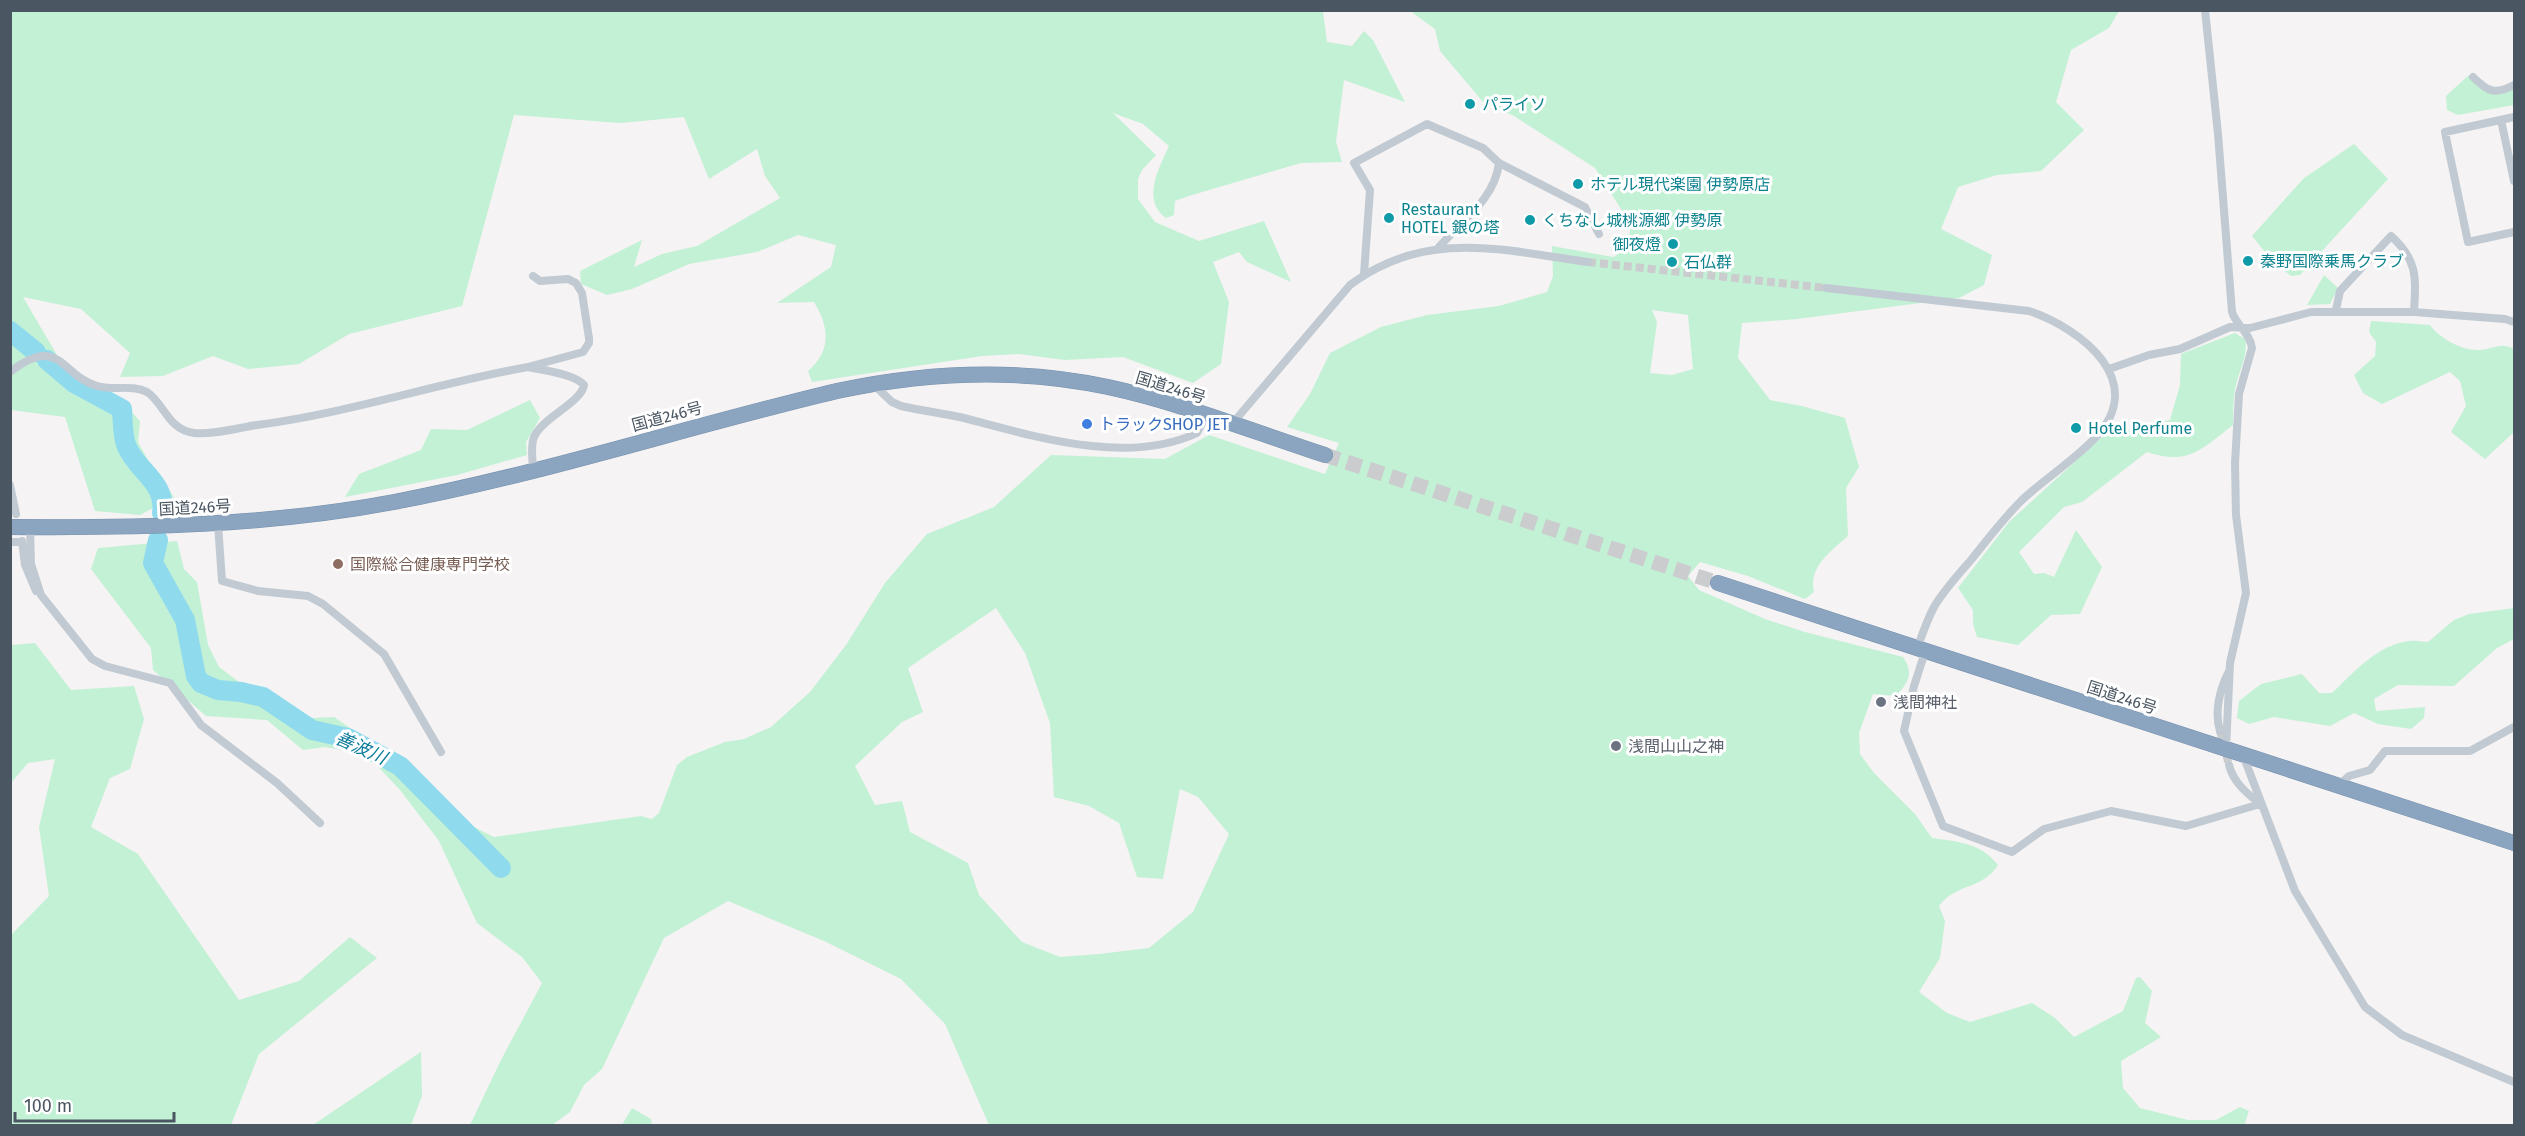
<svg xmlns="http://www.w3.org/2000/svg" width="2525" height="1136" font-family="'Fira Sans','Noto Sans JP',sans-serif">
<rect width="100%" height="100%" fill="#f5f3f3"/>
<path fill="#c3f1d5" fill-rule="evenodd" d="M11 11H1323L1327 42 1352 46 1364 31 1373 40 1405 102 1344 80 1336 142 1342 162 1301 163 1192 195 1175 201 1174 215 1166 218C1141 200 1159 168 1169 146L1143 124 1113 113 1156 155 1142 170 1138 179V199L1155 222 1199 241 1264 221 1291 282 1247 262 1239 252 1213 262 1229 302 1221 364 1193 383 1123 357 1065 360 1019 354 982 356 812 382 808 371C832 350 829 327 814 302L777 303 831 267 836 245 798 235 757 252 689 264 632 289 607 295 581 284 580 271 642 240 634 267 662 254 697 246 780 198 765 176 757 149 709 179 684 117 620 123 514 115 462 306 349 334 299 364 248 369 213 356 163 376 120 377 130 353 81 309 23 297 78 391 116 395 140 421 138 442 152 467 174 497 140 515 95 511 65 417 11 410Z
M1410 11H2119L2109 28 2071 50 2056 102 2084 130 2041 171 1997 175 1958 187 1941 229 1992 255 1984 285 1959 298 1797 319 1742 323 1738 358 1770 400 1802 406 1845 418 1859 467 1846 488 1848 536C1831 551 1808 567 1814 592L1805 599 1748 576 1700 562 1688 576 1699 590 1765 619 1805 632 1903 657C1914 673 1909 682 1896 696L1873 694 1859 733 1860 754 1874 773 1915 814 1932 838C1959 842 1981 843 1998 865 1982 890 1956 883 1939 906L1945 921 1940 958 1919 992 1947 1013 1970 1022 2032 1003 2055 1018 2074 1037 2123 1011 2136 978 2140 977 2152 991 2145 1023 2161 1037 2121 1061 2123 1088 2140 1108 2188 1120H2216L2240 1107 2249 1111 2244 1126 989 1125 945 1024 901 979 824 941 728 901 664 938 602 1069 584 1085 570 1112 552 1125H470L501 1060 542 983 522 957 477 923 439 841 400 790 366 754 325 747 303 750 267 720 206 716 153 670 151 648 91 569 98 548 177 541 184 569 197 582 208 645 219 667 243 685 277 698 312 718 334 717 369 741 464 822 494 837 641 816 652 819 659 813 677 765 687 757 725 742 744 739 771 727 810 692 846 645 885 583 927 534 994 507 1051 455 1165 459 1209 435 1325 474 1339 443 1287 427 1310 394 1330 353 1381 327 1427 315 1499 306 1547 292 1553 276 1552 246 1613 257 1627 249 1631 225 1595 168 1514 116 1483 102 1440 51 1435 29ZM1652 310 1688 315 1693 369 1672 375 1650 373 1657 322ZM996 608 1025 653 1050 723 1054 797 1089 806 1119 823 1137 877 1163 879 1180 789 1198 797 1229 834 1193 912 1149 948 1099 954 1060 957 1022 942 979 895 968 863 910 832 902 801 875 805 855 766 902 722 923 712 908 668Z
M2469 75 2479 86 2514 88V105L2458 115 2447 110 2446 96Z
M2354 144 2388 179 2300 275 2291 276 2269 257 2252 236 2304 178Z
M2324 275 2338 288 2330 304 2307 305Z
M2371 321 2430 325C2439 338 2461 350 2477 350 2492 351 2499 341 2514 349V432L2485 459 2451 432 2466 406 2460 381 2450 372 2382 404 2363 393 2354 375 2375 356 2376 342 2369 332Z
M2235 333 2245 339C2248 355 2241 366 2237 381 2233 395 2233 411 2233 425 2202 449 2188 466 2147 452L2082 502 2064 507 2019 552 2034 574 2044 573 2054 577 2076 530 2102 567 2080 614 2051 615 2018 645 1977 637 1973 624V610L1958 588 2009 522 2102 437 2170 420 2180 385 2181 354Z
M530 400 540 418 526 442 527 455 457 475 345 497 359 474 421 450 431 429 467 430Z
M2514 608V639L2497 648 2454 686 2398 685 2374 699 2376 711 2425 707 2424 718 2411 729 2378 724 2354 713 2330 726 2274 717 2249 724 2237 718 2239 701 2261 684 2302 674 2319 693H2332C2353 673 2378 644 2410 641 2416 640 2423 642 2428 642L2454 620 2469 614Z
M35 643 71 690 134 686 144 719 130 769 110 778 91 827 138 854 239 1000 299 981 350 937 377 958 259 1054 231 1125H11V935L49 896 39 827 55 759 28 763 11 783V645Z
M421 1052 422 1096 411 1125H313Z
M632 1108 651 1119 652 1125H622Z"/>
<g fill="none" stroke-linecap="round" stroke-linejoin="round">
<path stroke="#90daee" stroke-width="20" d="M10 331 36 352
M47 360 74 383 122 409C123 420 122 437 127 447 137 471 167 483 162 513
M158 540 153 563 185 620 196 676 201 683 218 690 241 692 263 697 312 730 348 738 400 766 501 868"/>
<path stroke="#caccce" stroke-width="8" stroke-dasharray="8 4" stroke-linecap="butt" d="M1588 262 1826 288
M2220 731 2229 765"/>
<path stroke="#caccce" stroke-width="15" stroke-dasharray="15 8" stroke-linecap="butt" d="M1325 455 1718 583"/>
<g stroke="#7690ad" stroke-width="16">
<path id="highway" d="M10 527C139 528 267 526 394 502 543 474 689 426 837 391 926 372 1019 368 1108 387 1182 403 1254 432 1325 455
M1718 583 2514 843"/>
</g>
<path stroke="#c1cad2" stroke-width="8" d="M2205 10 2218 134 2232 312C2236 325 2250 333 2252 348L2239 394 2235 463 2236 515 2246 593 2230 663 2226 749
M2473 77C2488 92 2495 95 2514 85
M2514 117 2445 132 2468 242 2514 232
M2501 120 2514 181
M1499 163 1585 207 1599 234
M1364 274 1370 190 1354 163 1427 124 1483 148 1499 163C1495 199 1461 222 1439 247
M533 276 540 281 568 279 576 283 582 293 589 338V343L583 352 528 367C542 370 575 374 584 385 581 403 543 417 534 437 530 447 533 460 533 471
M1826 288 2029 311C2082 329 2150 382 2094 439 2072 462 2044 479 2021 501 2003 519 1987 540 1971 560 1958 575 1944 590 1934 607 1927 620 1922 635 1917 649
M2336 310 2340 291 2391 236C2418 260 2416 278 2414 312
M2109 369 2149 355 2180 349 2230 327 2250 328 2311 312H2414L2505 319 2514 322
M10 372C60 333 61 376 97 386 113 391 132 384 147 392 164 403 168 430 194 433 213 435 237 428 257 425 349 413 437 383 528 367
M872 383 892 402 901 406C922 411 943 413 964 418 1034 436 1127 466 1197 433L1206 416
M1232 424 1350 285C1427 228 1501 250 1588 262
M10 485 16 514
M218 524 222 581 258 591 308 596 323 604 384 654 441 752
M30 527 31 564 41 595 92 659 105 666 170 683 201 725 277 783 320 823
M22 541 25 565 36 591
M10 542H22
M1925 652 1914 686 1904 731 1943 826 2012 852 2044 829 2111 811 2186 826 2260 804
M2220 731C2214 712 2220 688 2229 671
M2243 755 2295 891 2365 1007 2402 1035 2514 1082
M2229 765C2233 781 2245 792 2258 802
M2338 786 2349 776 2370 770 2385 751H2470L2514 727"/>
<use href="#highway" stroke="#8ba5c1" stroke-width="15"/>
</g>
<g fill="#0f9aa8" stroke="#fff" stroke-width="2">
<circle cx="1470" cy="104" r="6"/>
<circle cx="1578" cy="184" r="6"/>
<circle cx="1389" cy="218" r="6"/>
<circle cx="1530" cy="220" r="6"/>
<circle cx="1673" cy="244" r="6"/>
<circle cx="2248" cy="261" r="6"/>
<circle cx="1672" cy="262" r="6"/>
<circle cx="2076" cy="428" r="6"/>
</g>
<circle fill="#3f7fe0" stroke="#fff" stroke-width="2" cx="1087" cy="424" r="6"/>
<circle fill="#8d6e63" stroke="#fff" stroke-width="2" cx="338" cy="564" r="6"/>
<g fill="#6b7280" stroke="#fff" stroke-width="2">
<circle cx="1881" cy="702" r="6"/>
<circle cx="1616" cy="746" r="6"/>
</g>
<g text-anchor="middle" stroke-width="6" stroke-linejoin="round" paint-order="stroke">
<g font-size="16" fill="#0d838f" stroke="#fff" text-anchor="start">
<text x="1482" y="110">パライソ</text>
<text x="1590" y="190">ホテル現代楽園 伊勢原店</text>
<text x="1401" y="215">Restaurant<tspan x="1401" dy="18">HOTEL 銀の塔</tspan></text>
<text x="1542" y="226">くちなし城桃源郷 伊勢原</text>
<text x="1661" y="250" text-anchor="end">御夜燈</text>
<text x="2260" y="267">秦野国際乗馬クラブ</text>
<text x="1684" y="268">石仏群</text>
<text x="2088" y="434">Hotel Perfume</text>
</g>
<g font-size="16" fill="#4a5661" stroke="#fff">
<text transform="translate(1171 387) rotate(17)" y="6">国道246号</text>
<text transform="translate(667 416) rotate(-15)" y="6">国道246号</text>
<text transform="translate(195 507) rotate(-3)" y="6">国道246号</text>
<text transform="translate(2122 697) rotate(18)" y="6">国道246号</text>
</g>
<g font-size="16" fill="#366cbe" stroke="#fff" text-anchor="start">
<text x="1099" y="430">トラックSHOP JET</text>
</g>
<g font-size="16" fill="#785e54" stroke="#fff" text-anchor="start">
<text x="350" y="570">国際総合健康専門学校</text>
</g>
<g font-size="16" fill="#5b616d" stroke="#fff" text-anchor="start">
<text x="1893" y="708">浅間神社</text>
<text x="1628" y="752">浅間山山之神</text>
</g>
<g font-size="18" font-style="italic" fill="#0c7c9b" stroke="#fff">
<text transform="translate(361 748) rotate(24)" y="6">善波川</text>
</g>
</g>
<rect width="2525" height="1136" fill="none" stroke="#4a5661" stroke-width="24"/>
<path d="M15 1112v9h159v-9" fill="none" stroke="#4a5661" stroke-width="3"/>
<text x="24" y="1112" font-size="18" fill="#4a5661" stroke="#ffffff" stroke-width="4.5" paint-order="stroke">100 m</text>
</svg>
